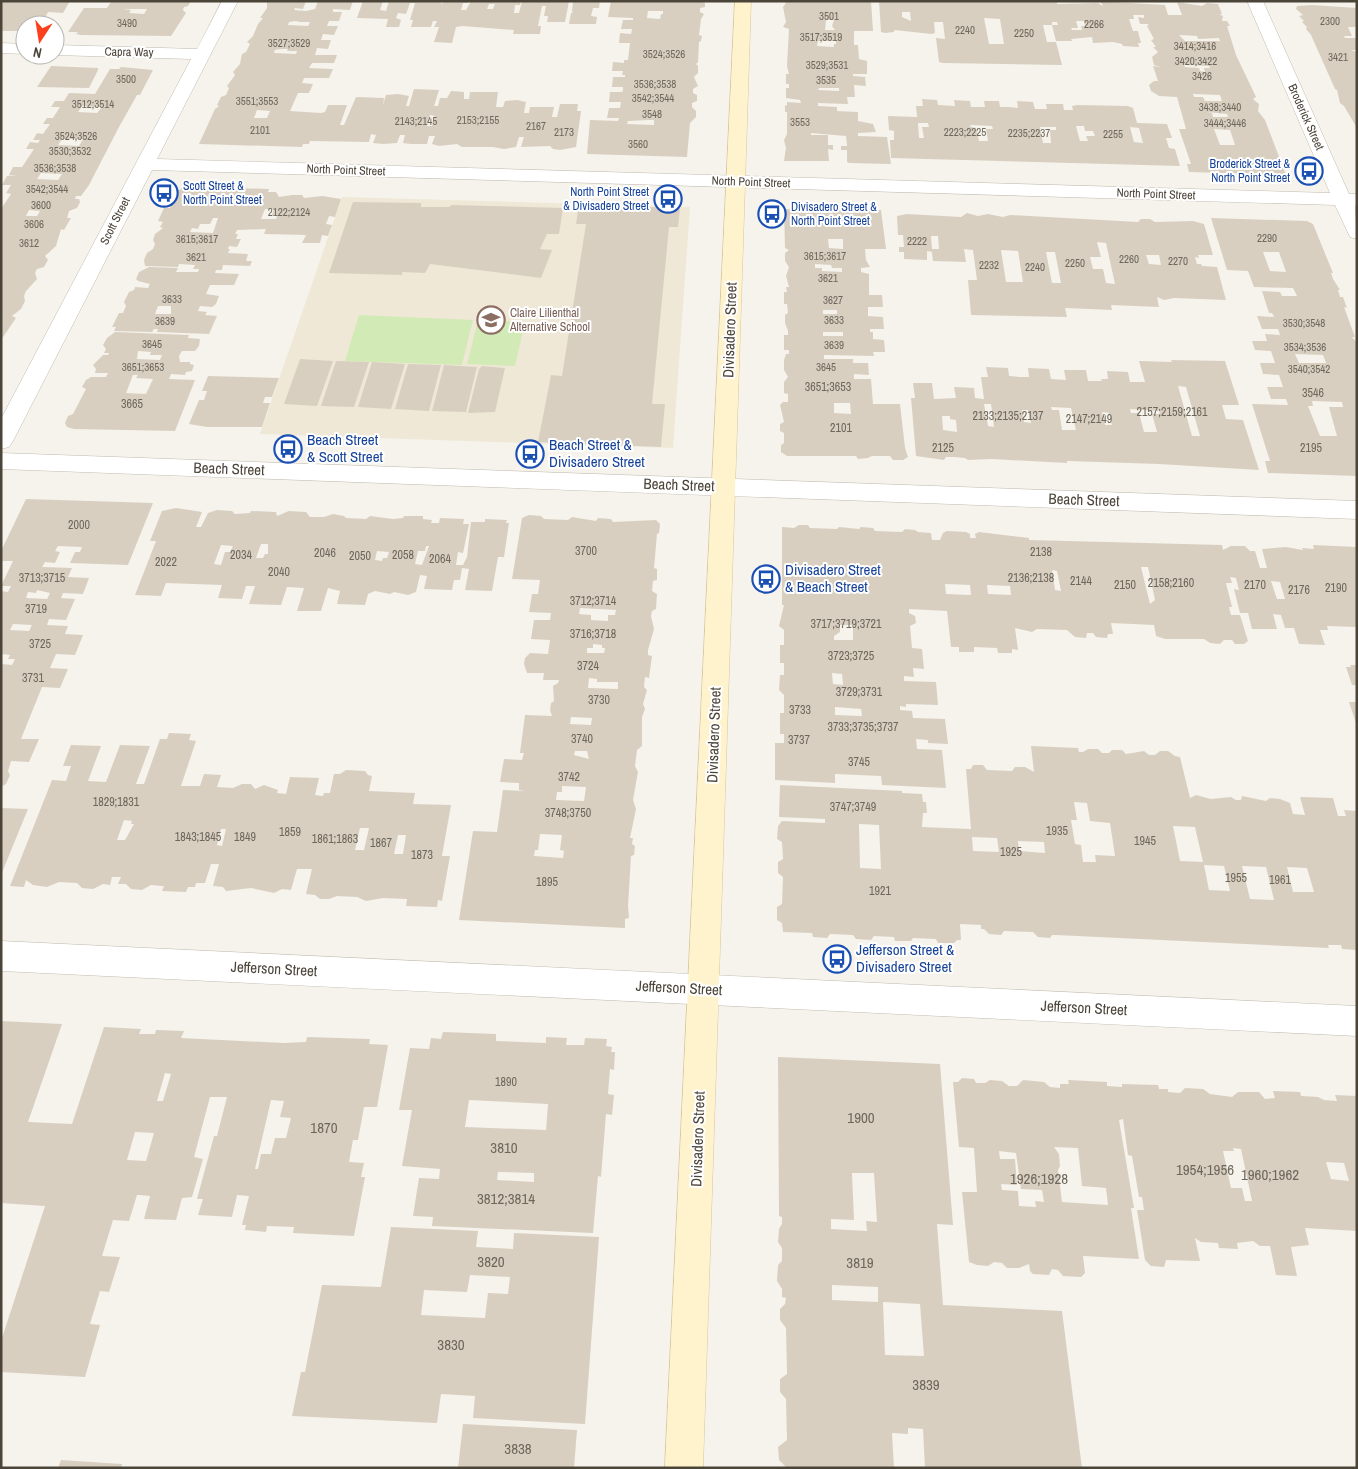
<svg xmlns="http://www.w3.org/2000/svg" width="1358" height="1469" font-family="'Archivo Narrow',sans-serif">
<rect width="100%" height="100%" fill="#f6f3ec"/>
<path fill="#efe8d6" d="M342 197 690 207 673 448 260 434Z"/>
<path fill="#d2eab5" d="M359 315 473 320 462 365 345 361Z
M478 320 525 322 515 366 467 364Z"/>
<path fill="#d8cfc1" fill-rule="evenodd" d="M1 1H70L63 13 48 12 46 16H37L36 18H47L43 24 25 25V31H1Z
M191 1 188 6 184 7 183 10 186 13 171 36 81 35 76 34 78 32H68L84 8H107L111 2ZM123 9H147L144 14 129 13 131 10Z
M267 1H306L303 9 295 8 294 10 306 11 315 9 318 1H353L350 10 333 9V12H342L339 21H329L327 26H338L334 35 323 34 321 40H331L328 49 317 48 315 55H337L334 63H312L309 68 333 69 329 78H304L302 83 313 84 309 93H298L290 111 321 113 325 112 328 105H347L340 125H344L356 97 384 98 383 105 386 95 398 94 409 96 406 106H409L414 89 439 90 434 106H438L440 98H447L451 91 464 92V99H469L470 92H498L496 107H503L505 101 517 100 526 102 524 113H529L530 107H554L552 117H557L560 104H578L577 111H581L576 147 560 150 553 149 550 146 521 147 524 137H519L516 147 504 149 493 147H462L457 144 439 146 432 144 435 136H429L427 144H411L403 143 405 135H400L397 143 383 144 373 143 376 135 371 134 369 142 310 141 309 144H303L302 147 199 144 215 109 219 106 217 105 221 97 226 95 229 88 227 86 235 75 233 72 240 64 242 54 246 52 250 44 247 42 253 36 258 24 263 18H260L267 8ZM296 21 300 22H310L308 26 288 25 289 22ZM282 49H288L287 51H297L296 54 274 53 275 50ZM257 110 270 111 267 118H254ZM430 115 435 116 432 126H427Z
M363 1H383L380 10 386 11 389 1H442L441 5 444 1H468V3H463L461 10H466L471 1H495V4H489L487 9H493L496 1H521L520 5H515L514 13H519L522 1H569L565 22H547L548 16H544L546 6H542L538 26H541L540 34H513L514 30 462 26 456 27 452 43 434 42 439 27H434L437 21H433L431 27H411L413 20H410L415 3H410L406 14 398 13 396 18 401 20 399 27H386L388 19 357 18Z
M573 1H600L599 8H593L591 16 597 17 596 24H569L571 13 574 12H572Z
M611 1H701L705 3V7L700 8V12L704 14 701 19 699 35 702 36 701 41 699 42 698 62 696 64 698 66V73L694 77 698 86 693 89V93L697 95V101L692 103V107L696 111V117L690 123 687 157 587 154 590 120 618 121 619 118H607L609 108H620L621 102H609L610 92H622L623 90V87H612L613 77H625V75H622L623 71H612L613 62 624 63V60H628L630 43H619L620 33 631 34 632 29H621L623 20H633V18L608 17ZM648 11H663V14H661L660 19 647 18ZM649 120H654V125L627 124 628 121Z
M783 1H871L873 31H854V45H858L859 59 867 61V74H853V76L865 77 866 86 854 85 855 97H847L848 104 818 103V106L837 107V111L858 112V121L873 124 876 132 858 133V136L887 137 891 164 849 163 847 162V150H841V146H847L846 136 811 133V135H828V145H833V150L828 149 829 161H784L786 148 784 140 787 134V112H785V105L787 106V102L801 103 800 100 786 98V88H789V84H786V74H789L787 66 789 29 783 27 786 22 783 7 786 3ZM826 20H834L832 26 835 30H825ZM818 41H836V44H834V47L817 46ZM819 88H839V91L818 90Z
M879 1H1047L1057 2V4L1098 3 1103 6 1101 2 1129 3 1165 5 1168 15H1182L1177 2 1202 6 1207 3 1218 4 1222 14H1219L1223 16 1222 21H1227L1230 26H1227L1236 55 1256 97 1253 99 1259 104 1258 111 1265 120 1286 175 1189 172 1187 164H1191L1179 129H1186L1177 97 1159 96 1151 91 1149 85 1154 81H1158L1153 66 1161 67 1154 65 1152 57 1158 52 1153 47H1156L1151 40 1154 39 1147 26 1149 24H1140L1138 17 1144 18V15H1133L1134 19H1129L1133 31H1138L1141 43H1138L1139 47 1123 46 1122 44 1113 42 1093 43 1092 37 1071 39 1072 41H1056L1052 25H1058L1057 22H1052V25H1043L1047 42H1056L1062 65 943 63 939 62 936 38 945 39 943 22H934L935 33 932 34 894 30V32L885 33 881 32ZM902 12H910L911 21 902 17ZM984 18 1000 19 1004 44H989ZM1076 21H1084L1085 26H1081L1082 30H1072L1071 28H1078ZM1179 35 1197 36 1198 39 1219 38 1220 41H1185ZM1184 65 1209 66 1210 68H1204L1205 72 1200 71 1199 68 1185 67ZM1193 94 1220 95 1222 101H1205L1203 97H1194ZM1207 112 1227 114 1228 117H1213L1212 113ZM1214 129 1230 130 1235 145H1220Z
M1312 5 1357 8V27H1348L1352 36H1344L1345 38H1357V50H1351L1357 52V128L1344 106 1340 103 1337 90 1335 89 1311 35 1306 29 1307 27 1302 22 1304 21 1299 16 1303 15 1296 9 1297 6Z
M51 66 98 68V70L89 88 37 87Z
M121 67 153 70 140 95H137L119 127 89 185 81 196H76L75 199H79L80 202 77 208 69 211 67 218H71L64 230 61 229 56 246 45 256 48 260 44 267 37 269 35 273 37 279 26 291 24 296 25 301 21 309 12 316 16 318 1 340V209L11 194 6 193 11 185H2L7 176 18 175H9L13 167H22L34 149H26L30 142 38 143 40 140H33L37 133 43 134 50 124H43L47 118H53L60 107H51L55 101H64L69 93 95 94 110 69H119ZM82 106 102 107 97 113 78 112ZM62 139H83L79 146 58 145ZM41 173 62 174 58 180 37 179ZM29 210 40 211 37 216H26Z
M922 99 937 100 938 105 955 106 954 100 970 101 971 107H985L984 101H999L1000 107H1009L1018 108 1017 101 1033 102 1035 109H1047L1046 104H1063L1064 110H1073L1072 106 1077 105 1128 106 1133 108 1137 123 1167 124 1172 138H1166L1169 148 1175 149 1180 166 891 158 890 140H894V131L889 130 888 116 917 117 916 106H923ZM918 123H928L929 127H922L924 138H919ZM970 125 992 126 993 129H986L988 141H979L976 128 971 127ZM1076 126H1084L1085 131H1093L1095 136H1086L1088 141H1080ZM1040 127H1056V130H1050L1051 143H1043ZM1130 127 1139 128 1143 143 1134 142Z
M182 187 219 188 218 191H231L232 188 269 189 268 192H276L279 197 292 195H302L304 198 322 196 341 199 335 217 329 216 326 224 332 225 328 236 322 235 320 243H302L306 235 264 234 266 229 237 230 235 234H238L236 239H241L237 247 229 246 228 249H230L228 253 248 254 246 261H252L250 266 223 265 222 270H216L215 273 239 274 234 285H210L206 294 219 296 216 304 212 307 200 306 198 311 207 312 205 315 217 316 209 334 157 332 158 329H154L152 332 114 331 116 327H112L119 313H123L126 306 124 302 129 292 134 290 135 287 148 288 150 284 138 281 136 279 139 272 149 267 178 268 176 272H198L199 269H193L195 265 179 264 178 267 145 266 144 260 147 253 153 249 155 244 153 240 155 234 163 228 160 227 163 222 158 221 164 208H170L172 203H168L174 190H180ZM265 209H274L272 215 277 216 276 219H261ZM213 218H218L213 233 190 232 192 228 198 229 200 224H210ZM158 306H171V314H155Z
M353 202 421 203V207H449L452 205 563 208 559 234H547L540 249 552 250 541 278 430 264 425 273 402 272V275L329 273Z
M579 205 680 208 678 227H669L652 404H665L661 447 538 442 551 375 562 376 586 224H576Z
M784 209 881 210 886 249H865L866 260 870 267 861 268V272L869 274V295H882L883 307H868V316L883 317 884 329H870V332H873V339L884 340 885 352H873L874 356 824 355V359H853V363H868L869 375 854 374V379H871L873 404H900L905 448 908 457 903 460H893L890 456H872L868 458 858 459 856 456H787L781 452V445L784 443V433L780 431V424L784 422 780 405 783 402H788V394L784 393V382L788 377 784 370V360L786 354H789V350H784V335H788V331L785 323V315L788 313 787 304H784V292H787L786 287H789L786 276 789 267 785 261V253L789 250 785 248ZM828 239H843V249L829 248ZM815 264 831 265 832 268H842V272L822 271V268H815ZM823 310H837V314H823ZM823 332H843V336H823ZM834 403H850L851 414 834 413Z
M967 213 978 216 988 214 1003 217 1010 215 1138 222 1141 219H1150L1155 222 1193 221 1204 224 1213 255H1198L1199 258 1195 257 1197 264H1201L1202 266 1217 267 1226 300 1174 298 1164 300 1157 297 1159 307 1111 305 1112 310 1065 308 1067 317 971 315 968 280H977L973 250 964 249 966 262 933 261 932 252 927 251V260L904 259V252H899V247H904L903 235H898L897 216 907 214 961 217ZM931 236H938L939 249H932ZM1097 242 1106 243 1115 284 1106 283 1103 269H1093L1090 257H1101ZM1001 250 1018 251 1023 282H1006ZM1046 252H1055L1061 283H1052ZM1146 255H1159L1161 265 1149 264Z
M1211 218 1307 221 1313 224 1333 273H1331L1333 279 1340 290H1338L1340 297H1343L1347 308 1344 307 1355 337H1352L1357 343V476L1268 473 1265 461H1270L1252 404 1288 405 1286 399H1271L1267 387H1283L1279 375 1263 374 1260 363H1275L1271 351 1255 350 1252 341H1267L1265 334 1280 335 1278 329H1262L1257 316 1274 317 1272 313H1269L1262 291 1280 292 1282 296H1297L1293 288 1254 287 1248 271 1227 270ZM1263 252H1279L1286 272 1270 271ZM1295 354 1323 355 1326 363H1299ZM1312 401 1342 402 1343 407H1329L1337 436H1320L1308 406H1313Z
M115 332 189 335 188 338 200 339 199 346 195 351H182L179 356 180 362H190V364L194 365 192 371 186 372 185 375 171 374 169 379 195 380 175 431 74 429 67 427 65 423 68 416 73 414 86 389 82 387 86 380 91 377H106L108 373H95L96 369 93 365 103 355H108L109 353H104L106 349 103 345 107 338ZM138 351 151 352 150 355H162L160 360 137 359ZM133 375H138L136 378 153 379 146 394 126 393Z
M300 359 333 361 317 406 284 404Z
M1171 360 1225 361 1239 405H1222L1226 419 1243 420 1259 470 1159 464 1067 461V463L992 459 968 460 965 458 954 457H946L944 460 916 456 911 398H915L913 383H932L934 399 956 398 954 387 974 388 975 398 984 399 981 377H988L986 367 1008 368 1009 376 1020 377H1029L1028 368 1049 369 1051 379 1066 380 1064 370H1086L1088 381H1102L1101 379H1108L1107 371 1128 372 1130 382H1145L1139 361 1172 362ZM1178 386 1186 387 1200 436H1192ZM984 404H991L994 427 988 426ZM1051 407 1071 408 1076 430H1062L1059 410H1052ZM1130 409 1159 411 1160 414H1152L1157 432H1144L1139 413H1131ZM1022 410H1028L1031 423 1024 422ZM1102 412 1109 413 1112 425H1105ZM942 416H950V419L956 420 957 432 943 430Z
M336 361 369 362 354 407 321 406Z
M372 362 405 364 391 409 358 407Z
M408 364 441 365 429 411 395 409Z
M444 365 477 367 466 412 432 411Z
M482 366 505 368 495 412 468 413 479 369Z
M208 376 279 378 272 397H265L263 403H270L262 427H207L189 424 199 400H204L207 391H202Z
M26 499 153 503 128 565 70 563 75 552H80L82 547 58 546 55 551 60 552 55 563 45 562 42 567 72 568 68 577 89 578 83 594 63 593 61 598 75 599 66 620 49 619 47 625 68 626 65 634 83 635 75 655 56 654 50 668 68 669 60 688 42 687 21 739H39L29 762 11 761 8 771 10 775 6 784 1 787V664L12 665 15 659H8L10 655 1 654V591L8 592 11 586H1L13 561H1V551ZM37 590 50 593 47 599 26 598 28 592 36 593ZM13 624 32 625 29 631 10 630Z
M176 508 202 512 196 527H201L208 513 217 510 232 511 235 514 250 513 251 511 276 512 277 516 289 511 306 512 310 517H324L333 514 344 516 346 518 366 519 370 516 393 519 403 518 404 516H423V519L432 520 431 523H439L440 518 464 519 463 524H469L463 553 458 552 456 565H463L467 557 471 522H485V519L507 520 506 523H509L504 557H498L492 591 465 590 469 569 462 568 460 580H454L452 590 424 589 427 576 420 575 416 592 408 595 394 592 390 594 375 591 368 594 365 605 337 604 340 591 328 588 321 611H297L304 588 287 587 281 605 249 604 255 586H246L242 599 218 598 222 585 166 583 161 596 135 595 156 541H150L162 511ZM261 544H268V554H265L263 558H256ZM221 545 233 546 230 552H225L221 565 214 564ZM426 546H429L422 565 415 564 418 551H425ZM377 551 389 552 387 558H383L382 561 375 560Z
M529 515 541 516 544 519 568 520 572 517 596 521 598 518 611 519 613 522 656 520 660 524 659 533 657 534 654 568 657 569V580L653 581 652 591 657 594 656 609 652 611 651 616 654 629 648 650V655L652 656 649 678 645 677 644 687 647 690 643 704 645 709 642 717V746L637 750 635 766 638 772 633 800 636 809 630 838H633L632 844 635 846 634 855 631 856 628 906 629 918 625 919V928L459 920 473 831 497 832 503 790 525 791 519 790V783L500 782 504 759 522 760 524 753H520L525 715 552 716 550 710 551 703 554 701 553 686 558 683 559 680H543L544 673H527L524 664 525 658 530 653 548 654 550 640 531 639 534 620H550L551 613 529 612 532 594H538L540 580 512 579 522 518ZM580 608 616 610 615 615H608V621L591 620V615L579 614ZM593 644 602 645V648H605L604 653H587V648H593ZM589 678 597 679V682H618V689L588 688ZM571 717 592 718 591 725 570 724ZM575 751H587L589 759 574 755ZM562 786 586 787 584 801 556 800 557 792H562ZM540 834 562 835 560 850 564 851 563 858 534 856 535 850H538Z
M799 525H808L810 528 837 529 839 527 859 529 861 527 873 528 875 531 902 532 905 529 915 530 918 532 931 533 932 540H940L943 533 947 531 966 532 970 534V538H976L975 534 979 532 1029 538V540L1222 545 1223 550 1231 546H1245L1250 551H1255L1260 568H1267L1262 549 1286 547 1303 550 1302 548 1314 549 1313 545 1357 547V627L1327 626 1328 630H1320L1325 645 1299 644 1294 628H1285L1281 615 1273 614 1277 629H1252L1248 613H1240L1234 589 1239 590 1236 578 1230 577 1232 583H1226L1232 607H1229L1231 615H1240L1248 641 1244 644H1235L1232 640H1224L1220 644 1210 643 1204 639H1165L1156 636 1154 625 1111 623 1113 634H1108L1107 638 1096 637 1093 633H1087L1086 638 1075 637 1067 630 1037 629 1032 632 1015 628 1018 650 1012 649V653H998L997 648 974 647V652H959V647H951L947 611 909 609V613L915 616 916 623 910 626 912 648 922 649 924 669 913 668 914 677 904 676V681L936 682 938 705 906 704V707L900 706V710L912 711 913 718 945 719 948 744 928 743V740L916 739 917 749 942 750 946 788 882 785 881 776 835 774V783L775 780V743H784V734H780V713H784V695L779 690 780 675H784V663H780V645H784V630L779 626 784 605H782V527L794 528ZM1141 567H1148L1155 600 1150 604ZM1052 570 1057 571 1061 591 1055 590ZM1271 581 1280 582 1285 599H1277ZM945 584 970 585 971 595 946 594ZM987 585 1010 586 1011 595 988 594ZM840 625H853V640H834V636L840 632ZM832 673 842 674 843 685 833 684ZM835 707 861 709 862 716 835 715Z
M1350 665H1357V685H1352L1346 667H1351Z
M1349 702H1357V723H1356Z
M169 733 191 734 189 740 196 741 181 786H200L204 774 221 775 217 787 233 788 242 784H251L255 789 264 785 278 790 277 793 286 794 290 777 319 778 315 795 323 796 324 793H330L334 774H340L346 770 365 771 368 775 372 776 369 791 415 793 413 804 451 805 442 856H450L442 901 438 900 437 907 406 906 407 899 383 898 366 901 357 897 337 896 329 899H320L315 895 306 894 312 869H297L291 890 282 889 274 893 251 888 226 891 223 887 213 886 219 864H211L205 883H196L195 887H188L186 892 162 891 164 886H162L151 885 142 890 131 889 126 884H118L121 877H112L110 885 103 884 93 889 82 888 77 883 59 882 47 887 33 885 26 880 24 887 10 886 52 780 66 781 71 766H63L71 745 101 746 88 781 106 782 120 745 150 746 136 784H144L160 739H167ZM124 820 132 821 131 824H134L125 840H117ZM360 828H369L364 850H355ZM221 829H226L222 846 217 845ZM398 835H406L403 854H394Z
M1031 746 1078 748 1079 752H1083L1088 749H1098L1102 753H1109L1112 750H1122L1126 754 1144 751 1149 755H1155L1160 751H1168L1175 756 1180 757 1190 798 1196 795 1211 799 1231 797 1236 800H1241L1242 796 1266 801 1270 798 1280 799 1290 803 1293 814 1305 815 1300 797 1333 798 1338 816H1346L1344 810 1357 811V950L1342 949 1341 945H1328L1329 948 1056 935H1052L1050 938 1038 937 1033 932 1004 931 1001 935 989 934 984 929H981V925L960 924 961 940H957L954 943H938L936 939 913 938 911 941H895L894 937 874 936 871 940 856 939 853 935 830 934 827 938 813 937 812 933 783 932 782 923 777 920V907L782 904 783 877 778 873V862L783 859 782 842 777 839 778 826 782 821 825 823V819L779 817 780 785 902 791V793L922 794 923 802H926L927 813H923L922 827 971 829 966 769H971L973 765H983L987 770 1012 771 1015 767H1025L1034 772ZM1074 802 1087 803 1090 821 1110 823 1115 856 1095 855 1096 862H1083L1081 845 1075 844 1071 820H1077ZM859 824 879 825 881 869 860 868ZM1173 826 1195 827 1203 862 1180 861ZM972 837 997 838 999 852 973 851ZM1018 841 1044 842 1045 853 1019 851ZM1204 865 1224 866 1230 891 1209 890ZM1242 866 1266 867 1274 900 1250 899ZM1287 867 1307 868 1314 892H1293Z
M1 808 28 809 1 875Z
M1 1021 62 1024 28 1122 72 1124 104 1027 141 1029 139 1034H155L156 1030 184 1031 181 1038 284 1043 306 1042 307 1037 370 1039 369 1044 388 1045 377 1107H364L358 1140H353L349 1162 364 1163 361 1177H365L354 1236 293 1233 294 1227 267 1226 266 1232 245 1230 246 1225H242L249 1196 237 1195 232 1217 198 1215 203 1199H197L214 1136H217L227 1097H210L194 1157 203 1159 192 1197 182 1198 176 1220 144 1219 150 1196 140 1195H137L129 1221 113 1220 102 1256 120 1257 109 1292 100 1291 90 1324 100 1325 85 1377 1 1372V1341L45 1206 1 1203ZM165 1073 171 1074 163 1101H157ZM271 1100 284 1101 280 1117 291 1118 286 1138H275L271 1154H261L258 1169H255ZM135 1132 154 1133 146 1161 127 1160Z
M443 1032 496 1034V1041L546 1043V1037L567 1038 566 1045H584L585 1038 607 1039 606 1046 612 1047 611 1052H615L614 1070 610 1069 608 1094 614 1095 612 1115 606 1114 601 1177 598 1176 593 1233 432 1226 433 1217 413 1216 419 1178 439 1179 440 1169 402 1166 412 1110H399L410 1048 429 1049 431 1038 441 1039ZM469 1100 548 1104 546 1130 465 1127ZM498 1172 534 1173V1182L497 1180Z
M778 1057 940 1064 953 1225 937 1224 943 1305 1062 1311 1082 1468H925L923 1429 908 1428V1434L892 1433 894 1468H787L779 1460 778 1447 787 1440 786 1399 780 1392V1379L787 1374 786 1328 780 1320V1309L785 1304 786 1298 782 1297V1289L777 1281 778 1265 782 1261V1248L778 1242 779 1229 782 1224V1217L779 1216ZM852 1173H874L877 1222 866 1221 867 1231 831 1229V1219L854 1220ZM832 1285 878 1287V1302L832 1300ZM883 1302 920 1304 924 1356 885 1355Z
M962 1078 974 1079 976 1083H985L990 1080 1002 1081 1009 1086H1017L1023 1080 1044 1082 1050 1087 1060 1088V1084H1069L1068 1080 1107 1082V1086L1122 1087V1084L1158 1085 1159 1089H1168V1092L1180 1093 1185 1088 1203 1089 1210 1094 1232 1097 1238 1092H1259L1265 1099 1275 1098 1273 1091 1300 1092 1301 1096 1318 1097 1324 1100 1337 1101 1335 1095 1357 1096V1231L1305 1228 1309 1245 1291 1247 1297 1276 1276 1275 1270 1246H1260L1253 1241 1237 1243 1238 1249 1219 1248 1218 1243 1201 1242 1195 1238 1200 1261 1166 1260 1164 1267 1151 1266 1145 1260 1137 1210H1144L1142 1197H1139L1132 1156 1128 1155 1123 1119 1119 1120 1134 1208H1131L1139 1259 1083 1256 1085 1273 1081 1277 1063 1276 1058 1270 1052 1269 1049 1275 1033 1274 1030 1271 1029 1264 1019 1268H1007L1002 1263 994 1262 988 1266 977 1265 969 1262 962 1192H977L974 1148 959 1147 953 1082H958ZM1054 1147 1078 1148 1082 1186 1106 1188 1108 1205 1062 1202 1058 1170 1060 1166 1059 1154ZM1233 1148 1241 1149 1252 1201H1245L1242 1188H1231L1223 1151H1234ZM999 1151 1016 1153 1021 1189 1042 1190 1044 1202 1035 1201 1036 1207 1019 1206 1018 1191 1002 1190 1001 1184 1017 1185 1015 1159H1000ZM1326 1162 1344 1163 1349 1181 1331 1179Z
M391 1227 478 1231 476 1247 513 1249 514 1233 599 1237 585 1424 473 1418 475 1396 441 1394 437 1423 292 1416 301 1372H305L322 1285 381 1287ZM470 1275 510 1277 508 1294 488 1293 485 1318 421 1315 424 1290 467 1292Z
M463 1424 577 1430 574 1468H458Z
M61 1460 122 1464 121 1468H58Z"/>
<g fill="none" stroke-linecap="round" stroke-linejoin="round">
<g stroke="#c2bbae" stroke-width="1">
<path id="street" d="M222 1H238L157 159 1330 193 1247 1H1263L1349 194H1357V206H1355L1357 239 1350 237 1335 205 152 170 13 441 9 447 1 449V419L191 59 55 55V45L197 49Z
M1 43 25 44V54L1 53Z
M1 453 1357 501V519L1 469Z
M1 941 1357 1006V1036L1 971Z"/>
</g>
<g stroke="#d6c79b" stroke-width="1">
<path id="secondary" d="M735 1H751L703 1468H665Z"/>
</g>
<use href="#street" fill="#fff" fill-rule="evenodd"/>
<use href="#secondary" fill="#fff3cd" fill-rule="evenodd"/>
</g>
<defs>
<g id="bus-ring" transform="scale(1.4375)"><circle r="9.5" fill="#fff" stroke="#1a4fb4" stroke-width="1.5"/><path d="M-5-6H5V4H4V6H2V4H-2V6H-4V4H-5ZM-3.5-4V0h7V-4ZM-3.5 1.2v1.5H-2V1.2ZM2 1.2v1.5H3.5V1.2Z" fill="#1a4fb4"/></g>
<g id="school-ring" transform="scale(1.4375)"><circle r="9.5" fill="#fff" stroke="#8d6e63" stroke-width="1.5"/><path d="M0-5L7-2L0 1L-7-2ZM-4 1L0 2.5L4 1V4Q0 6-4 4Z" fill="#8d6e63"/></g>
</defs>
<g fill-rule="evenodd">
<use href="#bus-ring" x="1309" y="171"/>
<use href="#bus-ring" x="164" y="193"/>
<use href="#bus-ring" x="668" y="199"/>
<use href="#bus-ring" x="772" y="214"/>
<use href="#school-ring" x="491" y="320"/>
<use href="#bus-ring" x="288" y="449"/>
<use href="#bus-ring" x="530" y="454"/>
<use href="#bus-ring" x="766" y="579"/>
<use href="#bus-ring" x="837" y="959"/>
</g>
<g text-anchor="middle" stroke-width="4" stroke-linejoin="round" paint-order="stroke">
<g font-size="11" fill="#6e675b">
<text x="829" y="20">3501</text>
<text x="1330" y="25">2300</text>
<text x="127" y="27">3490</text>
<text x="1094" y="28">2266</text>
<text x="965" y="34">2240</text>
<text x="1024" y="37">2250</text>
<text x="821" y="41">3517;3519</text>
<text x="289" y="47">3527;3529</text>
<text x="1195" y="50">3414;3416</text>
<text x="664" y="58">3524;3526</text>
<text x="1338" y="61">3421</text>
<text x="1196" y="65">3420;3422</text>
<text x="827" y="69">3529;3531</text>
<text x="1202" y="80">3426</text>
<text x="126" y="83">3500</text>
<text x="826" y="84">3535</text>
<text x="655" y="88">3536;3538</text>
<text x="653" y="102">3542;3544</text>
<text x="257" y="105">3551;3553</text>
<text x="93" y="108">3512;3514</text>
<text x="1220" y="111">3438;3440</text>
<text x="652" y="118">3548</text>
<text x="478" y="124">2153;2155</text>
<text x="416" y="125">2143;2145</text>
<text x="800" y="126">3553</text>
<text x="1225" y="127">3444;3446</text>
<text x="536" y="130">2167</text>
<text x="260" y="134">2101</text>
<text x="564" y="136">2173</text>
<text x="965" y="136">2223;2225</text>
<text x="1029" y="137">2235;2237</text>
<text x="1113" y="138">2255</text>
<text x="76" y="140">3524;3526</text>
<text x="638" y="148">3560</text>
<text x="70" y="155">3530;3532</text>
<text x="55" y="172">3536;3538</text>
<text x="47" y="193">3542;3544</text>
<text x="41" y="209">3600</text>
<text x="289" y="216">2122;2124</text>
<text x="34" y="228">3606</text>
<text x="1267" y="242">2290</text>
<text x="197" y="243">3615;3617</text>
<text x="917" y="245">2222</text>
<text x="29" y="247">3612</text>
<text x="825" y="260">3615;3617</text>
<text x="196" y="261">3621</text>
<text x="1129" y="263">2260</text>
<text x="1178" y="265">2270</text>
<text x="1075" y="267">2250</text>
<text x="989" y="269">2232</text>
<text x="1035" y="271">2240</text>
<text x="828" y="282">3621</text>
<text x="172" y="303">3633</text>
<text x="833" y="304">3627</text>
<text x="834" y="324">3633</text>
<text x="165" y="325">3639</text>
<text x="1304" y="327">3530;3548</text>
<text x="152" y="348">3645</text>
<text x="834" y="349">3639</text>
<text x="1305" y="351">3534;3536</text>
<text x="143" y="371">3651;3653</text>
<text x="826" y="371">3645</text>
<text x="1309" y="373">3540;3542</text>
</g>
<g font-size="12" fill="#4b4439" stroke="#fff">
<text transform="translate(129 52) rotate(1)" y="4">Capra Way</text>
<text transform="translate(1306 117) rotate(66)" y="4">Broderick Street</text>
<text transform="translate(346 170) rotate(2)" y="4">North Point Street</text>
<text transform="translate(751 182) rotate(2)" y="4">North Point Street</text>
<text transform="translate(1156 194) rotate(2)" y="4">North Point Street</text>
<text transform="translate(115 221) rotate(-63)" y="4">Scott Street</text>
</g>
<g font-size="12" fill="#164399" stroke="#fff" text-anchor="end">
<text x="1290" y="168">Broderick Street &amp;<tspan x="1290" dy="14">North Point Street</tspan></text>
<text x="183" y="190" text-anchor="start">Scott Street &amp;<tspan x="183" dy="14">North Point Street</tspan></text>
<text x="649" y="196">North Point Street<tspan x="649" dy="14">&amp; Divisadero Street</tspan></text>
<text x="791" y="211" text-anchor="start">Divisadero Street &amp;<tspan x="791" dy="14">North Point Street</tspan></text>
</g>
<g font-size="12" fill="#785e54" stroke="#fff" text-anchor="start">
<text x="510" y="317">Claire Lilienthal<tspan x="510" dy="14">Alternative School</tspan></text>
</g>
<g font-size="12" fill="#6e675b">
<text x="828" y="391">3651;3653</text>
<text x="1313" y="397">3546</text>
<text x="132" y="408">3665</text>
<text x="1172" y="416">2157;2159;2161</text>
<text x="1008" y="420">2133;2135;2137</text>
<text x="1089" y="423">2147;2149</text>
<text x="841" y="432">2101</text>
<text x="943" y="452">2125</text>
<text x="1311" y="452">2195</text>
<text x="79" y="529">2000</text>
<text x="586" y="555">3700</text>
<text x="1041" y="556">2138</text>
<text x="325" y="557">2046</text>
<text x="241" y="559">2034</text>
<text x="403" y="559">2058</text>
<text x="360" y="560">2050</text>
<text x="440" y="563">2064</text>
<text x="166" y="566">2022</text>
<text x="279" y="576">2040</text>
<text x="42" y="582">3713;3715</text>
<text x="1031" y="582">2136;2138</text>
<text x="1081" y="585">2144</text>
<text x="1171" y="587">2158;2160</text>
<text x="1125" y="589">2150</text>
<text x="1255" y="589">2170</text>
<text x="1336" y="592">2190</text>
<text x="1299" y="594">2176</text>
<text x="593" y="605">3712;3714</text>
<text x="36" y="613">3719</text>
<text x="846" y="628">3717;3719;3721</text>
<text x="593" y="638">3716;3718</text>
<text x="40" y="648">3725</text>
<text x="851" y="660">3723;3725</text>
<text x="588" y="670">3724</text>
<text x="33" y="682">3731</text>
<text x="859" y="696">3729;3731</text>
<text x="599" y="704">3730</text>
<text x="800" y="714">3733</text>
<text x="863" y="731">3733;3735;3737</text>
<text x="582" y="743">3740</text>
<text x="799" y="744">3737</text>
<text x="859" y="766">3745</text>
<text x="569" y="781">3742</text>
<text x="116" y="806">1829;1831</text>
<text x="853" y="811">3747;3749</text>
<text x="568" y="817">3748;3750</text>
<text x="1057" y="835">1935</text>
<text x="290" y="836">1859</text>
<text x="198" y="841">1843;1845</text>
<text x="245" y="841">1849</text>
<text x="335" y="843">1861;1863</text>
<text x="1145" y="845">1945</text>
<text x="381" y="847">1867</text>
<text x="1011" y="856">1925</text>
<text x="422" y="859">1873</text>
<text x="1236" y="882">1955</text>
<text x="1280" y="884">1961</text>
<text x="547" y="886">1895</text>
<text x="880" y="895">1921</text>
<text x="506" y="1086">1890</text>
</g>
<g font-size="15" fill="#4b4439" stroke="#fff">
<text transform="translate(730 330) rotate(-88)" y="5">Divisadero Street</text>
<text transform="translate(229 469) rotate(2)" y="5">Beach Street</text>
<text transform="translate(679 485) rotate(2)" y="5">Beach Street</text>
<text transform="translate(1084 500) rotate(2)" y="5">Beach Street</text>
<text transform="translate(714 735) rotate(-88)" y="5">Divisadero Street</text>
<text transform="translate(274 969) rotate(3)" y="5">Jefferson Street</text>
<text transform="translate(679 988) rotate(3)" y="5">Jefferson Street</text>
<text transform="translate(1084 1008) rotate(3)" y="5">Jefferson Street</text>
<text transform="translate(698 1139) rotate(-88)" y="5">Divisadero Street</text>
</g>
<g font-size="15" fill="#164399" stroke="#fff" text-anchor="start">
<text x="307" y="445">Beach Street<tspan x="307" dy="17">&amp; Scott Street</tspan></text>
<text x="549" y="450">Beach Street &amp;<tspan x="549" dy="17">Divisadero Street</tspan></text>
<text x="785" y="575">Divisadero Street<tspan x="785" dy="17">&amp; Beach Street</tspan></text>
<text x="856" y="955">Jefferson Street &amp;<tspan x="856" dy="17">Divisadero Street</tspan></text>
</g>
<g font-size="15" fill="#6e675b">
<text x="861" y="1123">1900</text>
<text x="324" y="1133">1870</text>
<text x="504" y="1153">3810</text>
<text x="1205" y="1175">1954;1956</text>
<text x="1270" y="1180">1960;1962</text>
<text x="1039" y="1184">1926;1928</text>
<text x="506" y="1204">3812;3814</text>
<text x="491" y="1267">3820</text>
<text x="860" y="1268">3819</text>
<text x="451" y="1350">3830</text>
<text x="926" y="1390">3839</text>
<text x="518" y="1454">3838</text>
</g>
</g>
<rect width="1358" height="1469" fill="none" stroke="#4b4439" stroke-width="5"/>
<g transform="translate(40 40) rotate(192)"><circle r="24" fill="#ffffff" stroke="#b7b4b0"/>
<path d="M0-4L9 19L0 12L-9 19Z" fill="#fc3f1d"/>
<text y="-8" font-size="14" font-weight="bold" text-anchor="middle" fill="#4b4439">N</text>
</g>
</svg>
